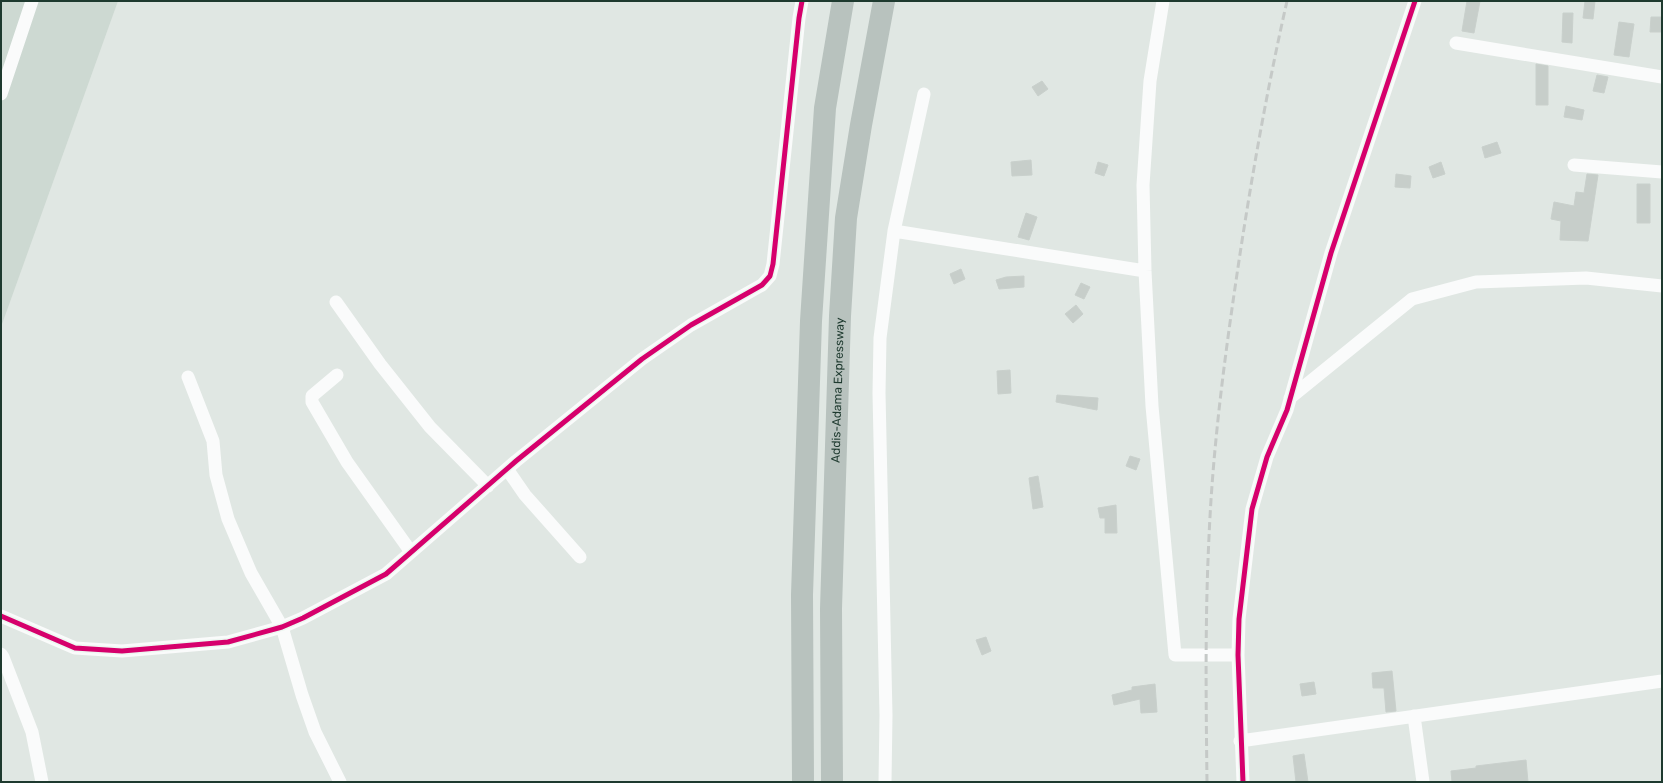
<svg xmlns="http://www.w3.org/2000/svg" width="1663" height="783" font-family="Rubik,sans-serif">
<rect width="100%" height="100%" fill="#e0e7e3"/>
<path fill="#cdd9d2" d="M1 1H118L1 327Z"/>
<path fill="#c7ceca" stroke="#c9d0cc" d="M1467 1H1480L1474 33 1462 31Z
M1585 1H1595L1593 19 1583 18Z
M1563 13H1573L1572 43 1562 42Z
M1651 17H1662V32H1650Z
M1619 22 1634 24 1629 57 1614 55Z
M1536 64 1548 66V105H1536Z
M1597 75 1608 77 1604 93 1593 91Z
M1042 81 1048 89 1038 96 1032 87Z
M1566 106 1584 110 1582 120 1564 117Z
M1497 142 1501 153 1485 158 1482 147Z
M1031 160 1032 175 1012 176 1011 162Z
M1098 162 1108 165 1104 176 1095 173Z
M1441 162 1445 174 1433 178 1429 167Z
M1396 174 1411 176 1410 188 1395 187Z
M1587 174 1598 175 1588 241 1560 240 1561 221 1551 219 1554 202 1574 206 1576 192 1584 193Z
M1637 184H1650V223H1637Z
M1026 213 1037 217 1029 240 1018 237Z
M961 269 965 279 954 284 950 274Z
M1024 276V287L999 289 996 280 1006 277Z
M1081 283 1090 287 1084 299 1075 295Z
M1076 305 1083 314 1073 323 1065 314Z
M1010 370 1011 393 998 394 997 371Z
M1057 395 1098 398 1097 410 1056 402Z
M1130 456 1140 459 1136 470 1126 466Z
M1038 476 1043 507 1033 509 1029 478Z
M1116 505 1117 533H1105V518H1100L1098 508Z
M986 637 991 651 982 655 976 640Z
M1392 671 1396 711 1386 712 1384 688H1373L1372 673Z
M1314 682 1316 694 1302 696 1300 684Z
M1155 684 1157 712 1141 713 1140 699 1114 705 1112 695 1132 690V687Z
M1304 754 1308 782H1296L1293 756Z
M1526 760 1528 782H1452L1451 771 1476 768V766Z"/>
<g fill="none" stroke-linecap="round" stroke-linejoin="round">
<path stroke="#fafbfb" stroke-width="13" d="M1163 1 1150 81 1143 185 1145 271 1152 406 1175 655H1238
M1456 43 1662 77
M1 94 32 1
M1574 165 1662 172
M894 231 1145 271
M336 302 380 364 430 427 488 486
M337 375 312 396V402L347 462 411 552
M188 377 213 441 216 475 228 519 251 573 282 627 302 695 315 732 340 782
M1290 398 1412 299 1476 282 1586 278 1662 286
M507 469 525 495 580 557
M1 616 75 648 122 651 228 642 282 627 303 618 386 574 516 461 642 359 691 325 762 285 770 276 773 264 799 18 802 1
M1 654 3 657 32 732 42 782
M1414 716 1423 782
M1240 741 1662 681
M885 782 886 715 879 393 880 338 894 231 924 94
M1243 782 1238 655 1239 619 1252 509 1267 457 1287 410 1331 253 1415 1"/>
<g stroke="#b8c2be" stroke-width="22">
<path d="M803 782 802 595 811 321 825 108 843 1"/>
<path id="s1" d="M832 782 831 609 840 316 846 218 861 125 884 1"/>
</g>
<path stroke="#c5c9c7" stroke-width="3" stroke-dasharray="8 4" stroke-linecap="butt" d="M1207 782C1206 700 1205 618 1209 537 1213 442 1226 347 1240 254 1253 169 1268 85 1287 1"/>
<g stroke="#edf7f1" stroke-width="8">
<path id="cycleway" d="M1 616 75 648 122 651 228 642 282 627 303 618 386 574 516 461 642 359 691 325 762 285 770 276 773 264 799 18 802 1
M1243 782 1238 655 1239 619 1252 509 1267 457 1287 410 1331 253 1415 1"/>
</g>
<use href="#cycleway" stroke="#d6006c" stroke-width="5"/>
</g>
<g text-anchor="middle" stroke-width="4" stroke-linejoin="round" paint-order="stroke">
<g font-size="12" fill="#1e3a2f" stroke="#edf7f1">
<text dy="4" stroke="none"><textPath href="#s1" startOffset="392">Addis-Adama Expressway</textPath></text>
</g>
</g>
<rect width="1663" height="783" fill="none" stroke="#1e3a2f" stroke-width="4"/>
</svg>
